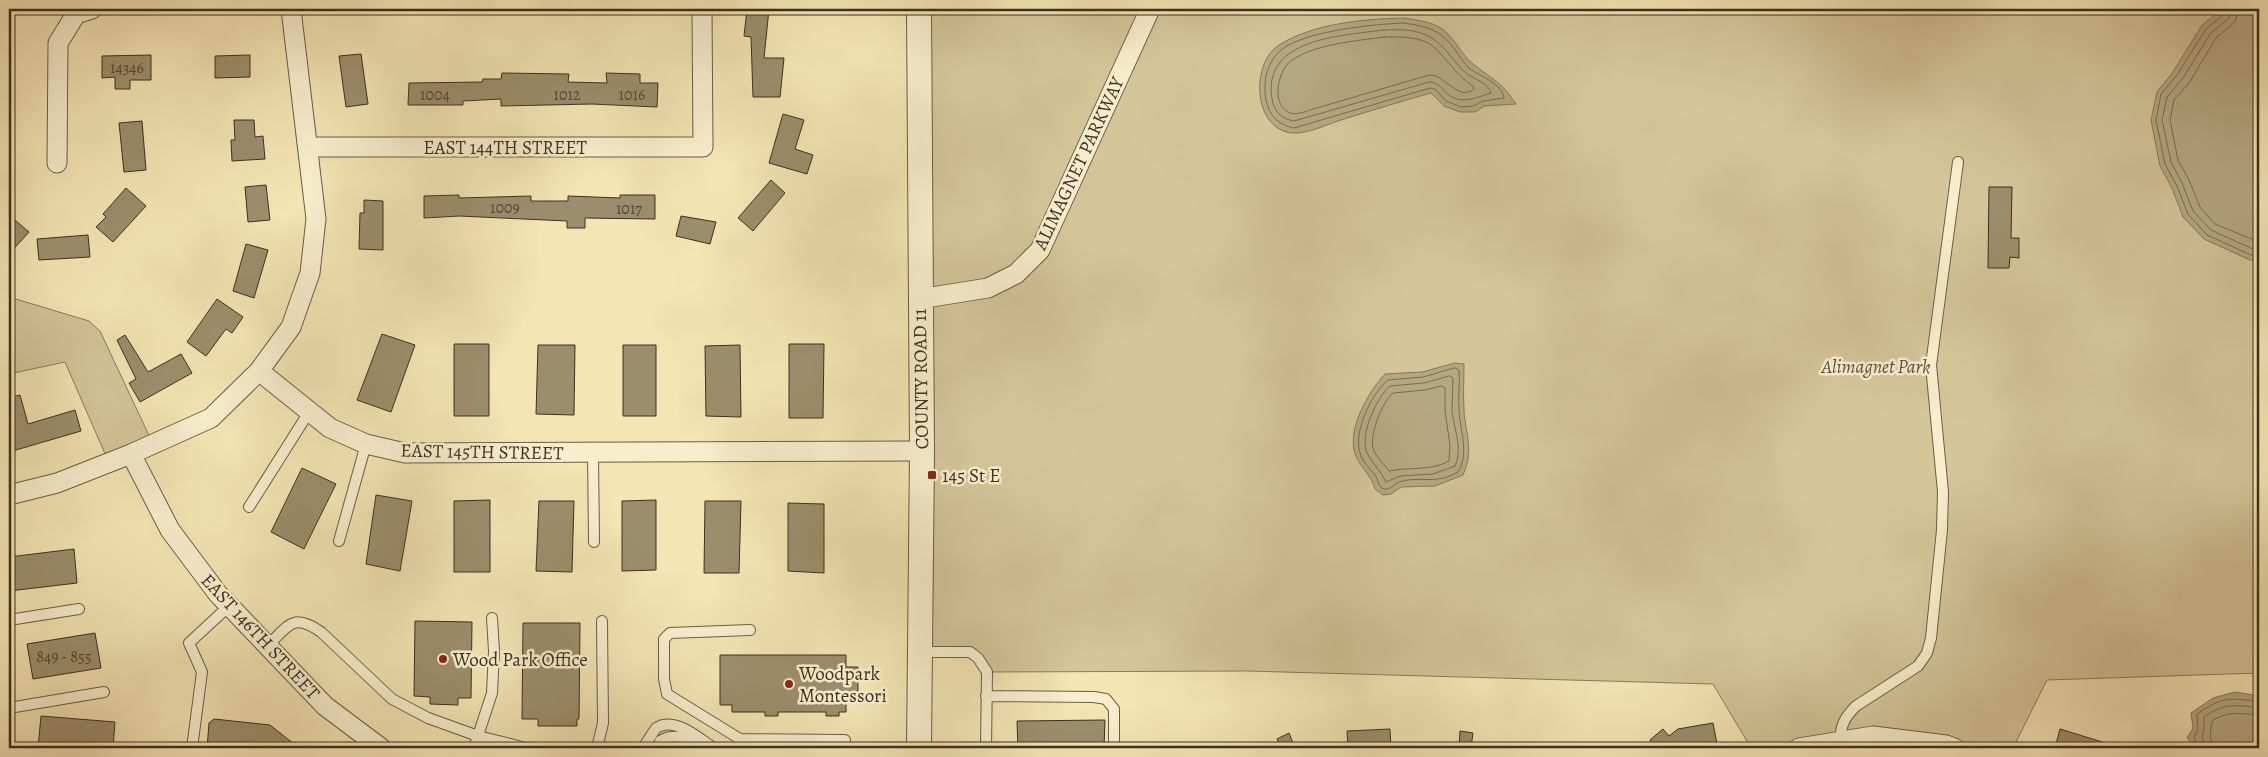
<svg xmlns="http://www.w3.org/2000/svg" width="2268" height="757" font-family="Alegreya,serif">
<rect width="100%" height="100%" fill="#f4e5b3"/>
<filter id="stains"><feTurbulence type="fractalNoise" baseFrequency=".004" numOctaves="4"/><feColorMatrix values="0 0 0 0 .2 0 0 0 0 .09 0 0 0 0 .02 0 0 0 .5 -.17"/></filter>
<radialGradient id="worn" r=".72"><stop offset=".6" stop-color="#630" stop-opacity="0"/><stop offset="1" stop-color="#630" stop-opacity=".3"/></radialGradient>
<path fill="#d5c69a" stroke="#887b5e" d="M919 9H2259V673L2047 680 2013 748H1954L1873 736 1799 748H1751L1713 684 1247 671 987 672 978 658 921 652Z
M9 297 89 321 100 331 153 444 109 463 65 362 9 374Z"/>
<path fill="#b5a781" stroke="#85775b" d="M2223 9H2259V261L2250 260 2204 239 2183 217 2172 188 2160 166 2151 120 2157 92 2173 72 2202 25Z
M1404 18C1417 20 1435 22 1445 31 1456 41 1462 55 1473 64 1493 80 1501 81 1516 104L1484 106 1475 112H1460L1444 106 1431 93C1402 101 1373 110 1344 119 1328 124 1308 134 1292 133 1253 129 1250 64 1279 45 1314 23 1365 19 1404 18Z
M1455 363 1464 364C1464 379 1463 395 1464 411 1466 435 1474 451 1463 475L1435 486 1401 487 1391 494 1383 495 1375 489C1372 476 1361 468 1356 456 1345 431 1369 391 1385 374L1422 372Z
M2235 692 2259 696V748H2196L2187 738 2193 728 2191 713 2213 698Z"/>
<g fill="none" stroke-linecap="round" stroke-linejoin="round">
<path stroke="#786c51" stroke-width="1" d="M2225 9 2224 14 2206 29 2177 75 2161 94 2156 120 2165 164 2177 186 2188 214 2207 235 2251 255 2259 256
M2232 9 2229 18 2211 33 2183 78 2167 97 2162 120 2171 162 2182 183 2193 211 2211 230 2253 249 2259 250
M2239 9 2235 22 2216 38 2189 83 2174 100 2170 120 2178 160 2189 180 2200 207 2215 224 2259 242
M1404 23C1416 25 1431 27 1441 35 1453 43 1459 58 1469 68 1479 76 1502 83 1504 98L1483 101 1473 106 1461 107 1446 101 1435 89 1430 88 1294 128C1279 125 1269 116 1266 100 1263 82 1266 64 1280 51 1302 31 1375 24 1404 23Z
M1383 30C1413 29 1429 30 1449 54 1455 60 1460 69 1467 74 1475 79 1489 84 1491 93 1478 97 1462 105 1449 95 1442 90 1439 82 1429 82L1294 121C1282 119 1274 112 1272 99 1262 38 1341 36 1383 30Z
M1384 37C1400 37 1422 36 1434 47 1448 60 1457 76 1473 86L1474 89C1458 102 1445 74 1429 75L1310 110C1304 112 1294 116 1288 112 1271 103 1278 70 1291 61 1313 44 1357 41 1384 37Z
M1455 368 1459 370C1460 384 1458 397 1459 410 1460 431 1469 451 1459 471 1437 486 1420 475 1399 482 1394 484 1389 492 1382 488 1378 486 1378 479 1375 475 1370 469 1362 461 1360 453 1353 431 1372 393 1388 380L1423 377Z
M1450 376 1453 378C1453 389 1452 400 1452 411 1454 429 1463 449 1455 466L1433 474 1400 476 1386 482C1381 471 1372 463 1367 453 1359 435 1377 397 1390 386L1424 383Z
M1442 386 1445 388V411L1450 445 1449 461C1432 471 1408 467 1389 471 1384 464 1375 456 1373 448 1370 433 1382 402 1393 393L1425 390Z
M2199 748 2194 737 2198 729 2197 714C2225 695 2228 699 2259 701
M2206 748 2202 737 2204 730V717C2226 702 2234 706 2259 707
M2213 748 2210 736 2212 721C2229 710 2241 714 2259 715"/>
</g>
<path fill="#9c8e6d" stroke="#3c3021" d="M747 9H769L764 58H784L780 97H753L751 37 744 36Z
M361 54 368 104 346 107 339 56Z
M151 55V80H130V89H115V77L102 78V56Z
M250 55V77L215 78V56Z
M502 73 569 74 568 82 607 83 606 73 640 74V83H658L657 107 592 104 501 106V99L463 101V105H408L409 83 482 82 483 79H501Z
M783 114 804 120 795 149 813 155 807 174 769 163Z
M234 120H254L255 137 263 136 265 159 232 161 231 140H235Z
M142 121 146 170 124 172 119 123Z
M771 180 785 193 753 231 738 218Z
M266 185 270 220 248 222 245 187Z
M1989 187H2012L2011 238H2019V258L2010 257 2009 268H1988Z
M126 188 146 206 113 242 96 227 106 217 103 214Z
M459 195V198L531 196V201H568V196L620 198V195H655V219L585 218V228H567V221L459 216 424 218V196Z
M364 200 383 201V250L359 249 360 213H364Z
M9 215 29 232 9 254Z
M681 216 716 222 710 244 676 236Z
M88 235 90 257 39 260 37 239Z
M246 244 268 250 254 298 233 291Z
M217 299 243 317 232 333 226 329 206 356 187 342Z
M382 334 415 345 391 412 357 400Z
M125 335 148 372 181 354 192 373 140 402 129 383 136 379 117 340Z
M454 344H489V416H454Z
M789 344H824L823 418H789Z
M538 345H575L574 415 536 414Z
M623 345H656V416H623Z
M740 345 741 417 706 416 705 346Z
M20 395 28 424 75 410 81 431 9 452V398Z
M302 468 336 484 304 549 271 532Z
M376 495 412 501 400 571 366 564Z
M490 500V572H454V501Z
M656 500V570L622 571V501Z
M539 501H574L572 572 536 571Z
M705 501H741L739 573H704Z
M788 503 824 504V573L788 571Z
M74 549 77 583 9 591V557Z
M415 621 472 622 471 698H458V705L430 704V697L414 696Z
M523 623H580L579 719H577V726H538V719H522Z
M95 633 101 668 33 679 27 644Z
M720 655H846V667H858V700H846V712H839V716H826V712H778V716H765V712H732V705H720Z
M41 716 115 722 113 748H38Z
M214 719 270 725 299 748H207L209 723Z
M1105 720 1104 748H1018L1017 721Z
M1713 723 1717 744 1694 748H1655L1650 740 1663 729 1669 736 1678 729Z
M1390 729 1391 748H1348L1347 731Z
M2060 729 2112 745V748H2055Z
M1460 731 1473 733 1471 748H1459Z
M1289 733 1295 748H1281L1277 739Z"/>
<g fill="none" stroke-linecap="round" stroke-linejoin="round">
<g stroke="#6a5d46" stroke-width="12">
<path id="service" d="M593 452 594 542
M249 507 309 412
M339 541 366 444
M9 620 79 609
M267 646C289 626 292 612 321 632L392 699 428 718 478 736 526 748
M921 652H970L978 658 987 672 986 748
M986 696 1094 697 1106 699 1114 709V748
M9 708 104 692
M740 739 845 740
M1840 741C1841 725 1844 718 1856 706L1918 666 1927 653 1931 638 1942 530 1943 492 1931 365 1958 162
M192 748 202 672 189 643 229 606
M474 748 492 693 494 651 492 618
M597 748 603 723 602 621
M643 748 656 728C675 716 698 738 714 748
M658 748 660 741C672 733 686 738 698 741
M737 748 740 739 667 694 664 679V639L670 633 750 630"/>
</g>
<g stroke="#6a5d46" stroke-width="21">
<path id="minor" d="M308 147H703L702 9
M57 163 58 43 76 14 92 9
M919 299 988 288 1016 274 1040 250 1150 9
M259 371 330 428 366 444 405 453 922 451
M131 454 170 530 218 594 325 706 381 748
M9 495 57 483 131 454 211 418 259 371 291 327 310 273 316 219 291 9
M1799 748 1873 736 1946 745 1954 748"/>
</g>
<g stroke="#6a5d46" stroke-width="26">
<path id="tertiary" d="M919 9 922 451 919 748"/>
</g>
<use href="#service" stroke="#f8eece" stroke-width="10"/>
<use href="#minor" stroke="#f8eece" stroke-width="19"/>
<use href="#tertiary" stroke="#f8eece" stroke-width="24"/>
</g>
<g fill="#8f2418" stroke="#f8eece" stroke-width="2">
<rect x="927" y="470" width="10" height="10" rx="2.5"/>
<circle cx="443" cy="659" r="5"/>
<circle cx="789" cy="684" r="5"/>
</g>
<g text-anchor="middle" stroke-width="5" stroke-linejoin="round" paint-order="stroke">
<g font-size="16" fill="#544834">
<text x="127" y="73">14346</text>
<text x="435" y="100">1004</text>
<text x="567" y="100">1012</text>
<text x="632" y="100">1016</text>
<text x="505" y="213">1009</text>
<text x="629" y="214">1017</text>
<text x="64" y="662">849 - 855</text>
</g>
<g font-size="19" fill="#3c3021" stroke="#f8eece">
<text x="505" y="154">EAST 144TH STREET</text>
<text transform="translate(1078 163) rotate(-65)" y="7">ALIMAGNET PARKWAY</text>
<text transform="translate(920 379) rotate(-91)" y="7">COUNTY ROAD 11</text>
<text transform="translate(482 451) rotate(1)" y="7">EAST 145TH STREET</text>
<text transform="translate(261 636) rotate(47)" y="7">EAST 146TH STREET</text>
</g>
<g font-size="19" font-style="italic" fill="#5b4e39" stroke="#f8eece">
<text x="1876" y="373">Alimagnet Park</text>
</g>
<g font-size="19" fill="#3c3021" stroke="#f8eece" text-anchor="start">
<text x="942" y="482">145 St E</text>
<text x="453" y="666">Wood Park Office</text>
<text x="799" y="680">Woodpark<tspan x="799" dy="22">Montessori</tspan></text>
</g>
</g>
<rect width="2268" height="757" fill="none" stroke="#f4e5b3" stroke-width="30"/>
<rect x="10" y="10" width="2248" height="737" fill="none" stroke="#3c3021" stroke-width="2.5"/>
<rect x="15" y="15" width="2238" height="727" fill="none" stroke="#3c3021"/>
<rect width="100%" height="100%" filter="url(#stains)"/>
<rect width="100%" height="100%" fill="url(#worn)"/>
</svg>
